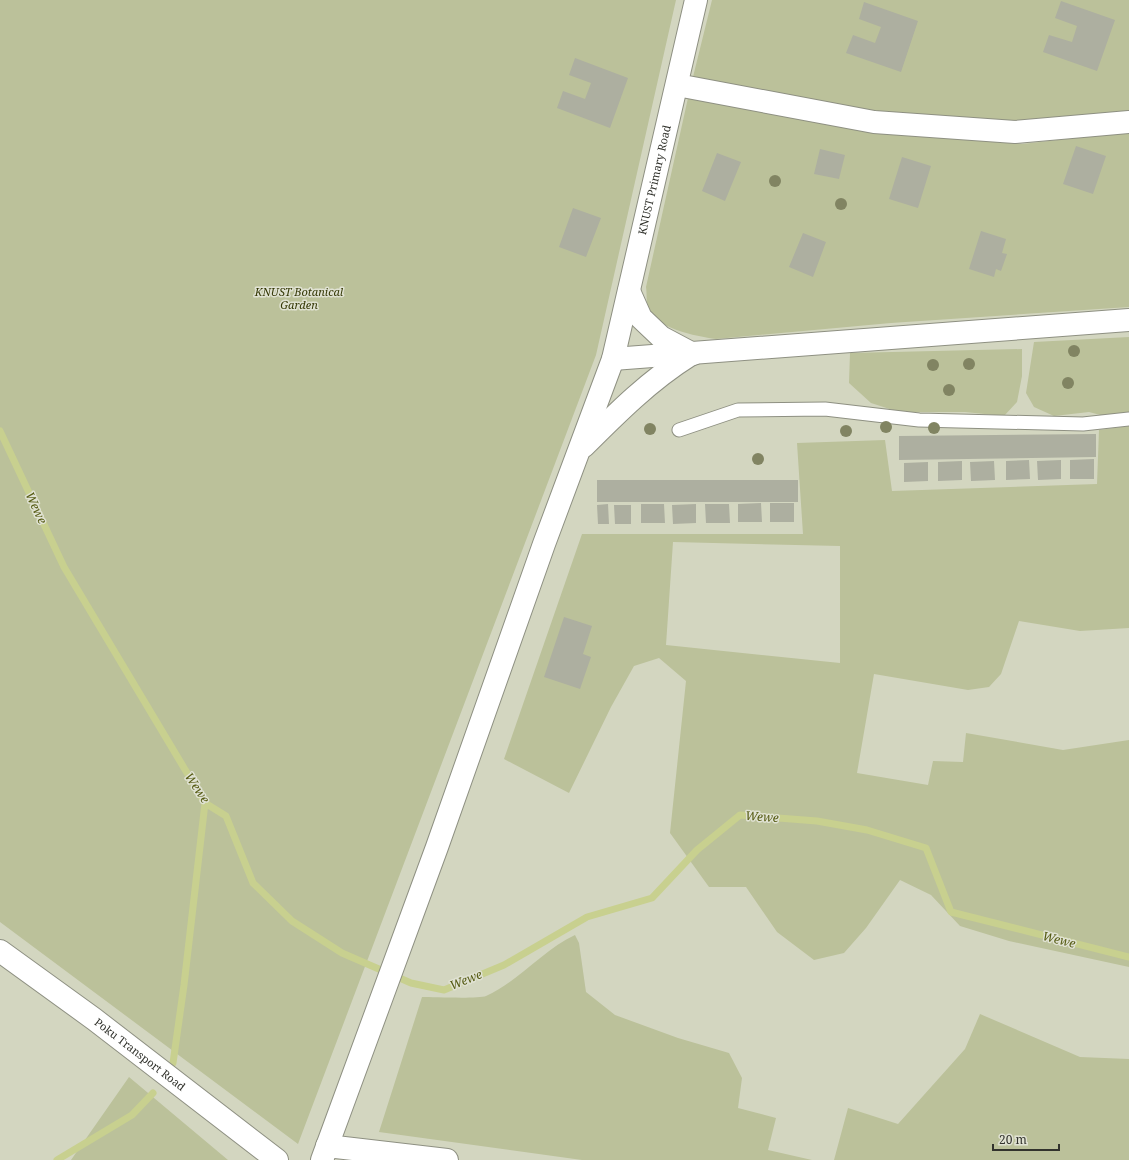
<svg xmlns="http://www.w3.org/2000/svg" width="1129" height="1160" font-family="'Noto Serif',serif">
<rect width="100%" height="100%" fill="#e0e2d3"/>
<path fill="#d3d6c0" d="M0 0H1129V1160H0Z"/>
<path fill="#bbc19a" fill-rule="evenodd" d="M0 0H676L596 355 298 1144 0 922Z
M712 0H1129V113L1010 122 867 114 692 81Z
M688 98 892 134 1022 144 1129 132V307L891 323 716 339C696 336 654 329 648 306 646 300 647 293 646 287Z
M1129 337V415L1108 417 1089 412 1054 416 1034 407 1026 393 1034 342Z
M1022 349V376L1017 402 1004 416 965 412H899L871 403 849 383 850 353Z
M1129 426V628L1080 631 1019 621 1001 674 989 687 968 690 874 674 857 773 928 785 933 761 963 762 966 733 1063 750 1129 740V967L1009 941 960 926 931 895 900 880 866 928 844 953 814 960 777 932 746 887H709L670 833 686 681 659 658 634 666 611 707 569 793 504 759 582 534H803L797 443 885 440 892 491 1097 484 1099 430ZM673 542 840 546V663L666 645Z
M575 935 579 943 586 992 615 1015 678 1038 729 1053 742 1078 738 1108 776 1118 768 1150 812 1160H582L379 1132 422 997C433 997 479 999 486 996 518 982 544 949 575 935Z
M980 1014 1080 1057 1129 1059V1160H834L848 1108 898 1124 965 1049Z
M129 1077 228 1160H71Z"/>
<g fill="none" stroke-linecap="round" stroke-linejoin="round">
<path stroke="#c8d08f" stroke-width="7" d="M0 431 64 567 205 803 226 816 253 883 292 921 342 953 411 983 444 990 504 965 587 917 652 898 697 850 740 815 817 821 867 830 926 848 951 912 1129 957
M173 1063 184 985 205 803
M57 1160 132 1115 153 1093"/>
</g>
<path fill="#adafa0" d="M1061 1 1115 20 1097 71 1043 52 1049 35 1072 42 1077 26 1055 18Z
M864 2 918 21 901 72 846 53 853 35 875 43 881 27 859 19Z
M575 58 628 78 610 128 557 108 563 91 585 99 591 83 569 75Z
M1076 146 1106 156 1093 194 1063 184Z
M820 149 845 155 839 179 814 174Z
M717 153 741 162 725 201 702 191Z
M902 157 931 166 918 208 889 199Z
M573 208 601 218 586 257 559 247Z
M981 231 1006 239 1002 253 1007 254 1001 271 996 269 994 277 969 269Z
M803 233 826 242 813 277 789 267Z
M1096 434V457L899 460V436Z
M1094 459V479H1070V460Z
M1029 460 1030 479 1006 480V461Z
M1061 460V479L1038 480 1037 461Z
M962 461V480L938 481V462Z
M994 461 995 480 971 481 970 462Z
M928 462V481L904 482V463Z
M597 480H798V502H597Z
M761 503 762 522H738V504Z
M770 503H794V522H770Z
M608 504 609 524H598L597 505Z
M641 504H664L665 523H641Z
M696 504V523L673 524 672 505Z
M705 504H729L730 523H706Z
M614 505H631V524H615Z
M564 617 592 626 583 654 591 657 580 689 544 677Z"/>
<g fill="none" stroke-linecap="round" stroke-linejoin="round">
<g stroke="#8e9082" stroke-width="15">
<path id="service" d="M679 430 738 410 825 409 919 420 1083 424 1129 419"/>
</g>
<g stroke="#8e9082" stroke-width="24">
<g id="minor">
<path d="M677 85 874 122 1015 132 1129 122"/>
<path d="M629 291 641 318 661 337 693 354"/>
<path d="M613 359 1129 320"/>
<path d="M584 446C617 413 650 380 690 355"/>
<path id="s1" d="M0 951 94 1019 277 1160"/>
<path d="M327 1146 447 1160"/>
<path id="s2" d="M322 1160 437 847 544 544 613 359 696 0"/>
</g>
</g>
<use href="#service" stroke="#fff" stroke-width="13"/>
<use href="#minor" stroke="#fff" stroke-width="22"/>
</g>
<g fill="#818462">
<circle cx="775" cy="181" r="6"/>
<circle cx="841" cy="204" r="6"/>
<circle cx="1074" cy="351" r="6"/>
<circle cx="969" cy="364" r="6"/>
<circle cx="933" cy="365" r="6"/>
<circle cx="1068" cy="383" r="6"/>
<circle cx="949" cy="390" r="6"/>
<circle cx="886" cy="427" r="6"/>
<circle cx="934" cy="428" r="6"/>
<circle cx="650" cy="429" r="6"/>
<circle cx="846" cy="431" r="6"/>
<circle cx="758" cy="459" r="6"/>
</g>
<g text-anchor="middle" stroke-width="3" stroke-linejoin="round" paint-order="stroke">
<g font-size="11" fill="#32332d" stroke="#e0e2d3">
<text dy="4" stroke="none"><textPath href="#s2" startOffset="1036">KNUST Primary Road</textPath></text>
<text dy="4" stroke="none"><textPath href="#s1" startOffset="174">Poku Transport Road</textPath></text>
</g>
<g font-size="11" font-style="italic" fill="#343805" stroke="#e0e2d3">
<text x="299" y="296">KNUST Botanical<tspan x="299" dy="13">Garden</tspan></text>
</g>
<g font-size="12" font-style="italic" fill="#555b13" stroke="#e0e2d3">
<text transform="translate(36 508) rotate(65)" y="4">Wewe</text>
<text transform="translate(197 788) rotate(56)" y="4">Wewe</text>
<text transform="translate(762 817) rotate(4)" y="4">Wewe</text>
<text transform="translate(1059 940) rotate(14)" y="4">Wewe</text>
<text transform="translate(466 980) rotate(-22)" y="4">Wewe</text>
</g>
</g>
<path d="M993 1144v6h66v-6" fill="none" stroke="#32332d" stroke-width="2"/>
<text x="999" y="1144" font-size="12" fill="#32332d" stroke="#e0e2d3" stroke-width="3" paint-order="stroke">20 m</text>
</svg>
